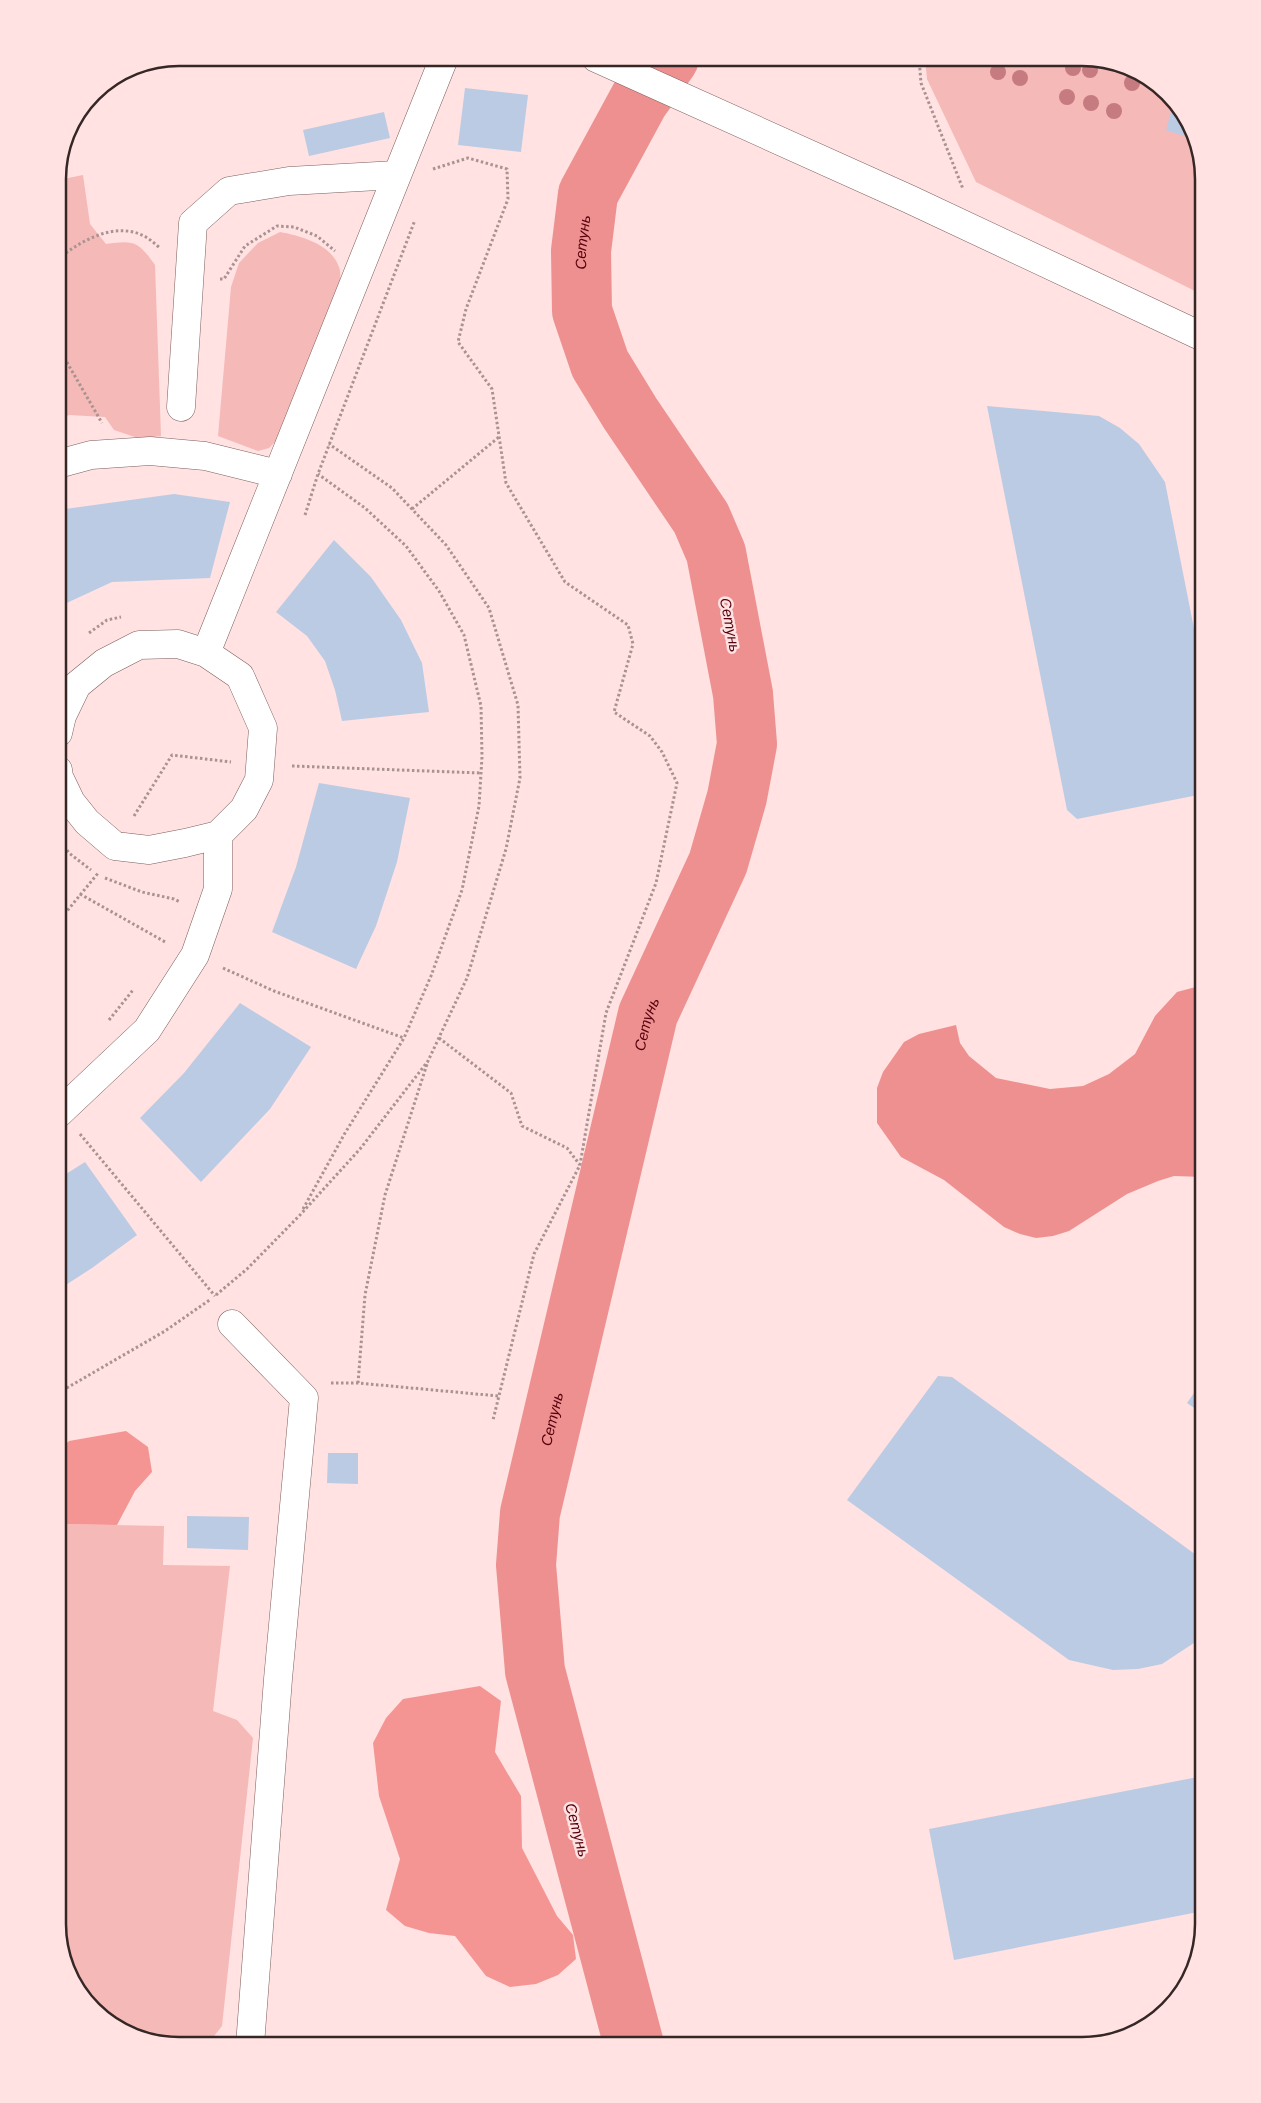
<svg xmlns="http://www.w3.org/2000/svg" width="1261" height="2103" font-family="'Work Sans',sans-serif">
<rect width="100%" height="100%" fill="#ffe2e1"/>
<path fill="#f5b9b7" d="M925 58H1090L1150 78 1191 126 1203 179V295L976 182 927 79Z
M83 175 90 224 106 244C134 240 138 241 155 265L161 436 141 439 114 430 105 417 69 415 58 420V180Z
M280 232C301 236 331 244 339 267 341 272 340 280 340 286L277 440 269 448 258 451 218 436 231 287 239 263 258 243Z
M58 1524 164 1526 163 1565 230 1566 213 1711 237 1720 253 1738 222 2026 207 2045H171L111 2025 70 1977 58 1924Z"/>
<path fill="#f49593" d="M126 1431 148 1447 152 1472 135 1491 117 1525 58 1524V1451L69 1441Z
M480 1686 501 1701 495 1752 521 1796 522 1848 557 1916 573 1935 576 1959 558 1975 536 1984 510 1987 486 1976 455 1936 429 1933 405 1926 386 1910 400 1859 379 1796 373 1743 386 1718 403 1699Z"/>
<path fill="#ee908f" d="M1203 985V1177L1174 1176 1158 1181 1127 1194 1069 1231 1053 1236 1036 1238 1020 1234 1004 1227 944 1180 901 1157 877 1123V1088L883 1072 904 1042 919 1034 956 1025 960 1043 969 1056 996 1078 1050 1089 1083 1086 1109 1074 1135 1054 1155 1016 1177 992Z"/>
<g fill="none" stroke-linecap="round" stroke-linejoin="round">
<path stroke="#ee908f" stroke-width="60" id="s1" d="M634 2045 535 1671 526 1565 530 1513 648 1014 718 863 737 797 747 744 743 694 716 553 701 518 630 413 600 364 582 311 581 251 588 194 639 100 669 58"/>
</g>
<path fill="#bbcbe4" d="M465 88 528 95 521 152 458 145Z
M384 112 390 138 309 156 303 130Z
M1171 112 1182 116 1191 126 1194 139 1166 130Z
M987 406 1099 416 1120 428 1139 444 1165 482 1203 674V794L1077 819 1067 810Z
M174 494 230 502 210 578 112 582 58 607V510Z
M334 540 371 577 401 620 422 663 429 712 342 721 335 690 325 661 307 636 276 612Z
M319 783 410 798 397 862 376 926 356 969 272 932 296 867Z
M240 1003 311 1047 270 1109 201 1182 140 1118 184 1073Z
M85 1162 137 1235 92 1268 58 1290V1179Z
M938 1376 952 1377 1203 1560V1637L1162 1664 1138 1669 1113 1670 1069 1660 847 1500Z
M1203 1380V1414L1187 1403Z
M328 1453H358V1484L327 1483Z
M187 1516 249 1517 248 1550 187 1548Z
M1203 1776V1911L954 1960 929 1829Z"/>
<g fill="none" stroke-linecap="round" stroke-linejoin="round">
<g stroke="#7c5e5c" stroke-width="29">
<path id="minor" d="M596 58 909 199 1203 337
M181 407 193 223 229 191 289 181 396 175
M58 464 91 455 150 451 205 456 278 474
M206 653 444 58
M58 770 59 777 71 802 87 822 115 846 149 850 185 843 218 835 244 809 259 780 263 728 240 676 206 653 178 644 139 645 104 663 77 685 62 716 58 733
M58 1114 147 1030 195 955 218 889V835
M232 1324 304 1398 278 1679 250 2045"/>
</g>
<path stroke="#a99392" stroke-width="3" stroke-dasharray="2.5 2.5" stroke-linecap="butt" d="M919 58 921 83 963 189
M433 169 468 158 507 169 508 199 466 309 458 342 492 389 506 483 565 582 628 625 633 644 614 712 650 736 662 752 677 783 656 883 606 1013 580 1165 534 1254 493 1420
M58 259C80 241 115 221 144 236 150 239 155 244 160 248
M220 279H224L245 246 277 226 294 227 317 236 335 251
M58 350 65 359 102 423
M412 509 499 437
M305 515 318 474 415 220
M89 633 107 620 121 617
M292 766 481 773
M134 816 172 755 231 762
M64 846 69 853 91 870
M105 878 142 892 174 899 180 902
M80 894 167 943
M58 922 99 872
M223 968 274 991 404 1038
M109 1020 133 990
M439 1038 511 1093 522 1126 567 1148 580 1165
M80 1134 215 1296
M303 1209 345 1133 404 1038 431 976 462 890 479 806 482 757 481 706 464 635 439 591 406 546 365 508 318 474
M216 1295 247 1269 300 1215 360 1149 428 1061 467 978 506 849 520 778 518 705 489 608 446 545 392 488 329 444
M331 1383H358L498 1396
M358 1383 365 1295 385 1195 427 1064
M58 1393 165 1331 211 1299"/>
<use href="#minor" stroke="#fff" stroke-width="28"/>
</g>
<g fill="#c57b80">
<circle cx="1073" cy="68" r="8"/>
<circle cx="1090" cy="70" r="8"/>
<circle cx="998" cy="72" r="8"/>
<circle cx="1020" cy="78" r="8"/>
<circle cx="1132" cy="83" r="8"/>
<circle cx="1067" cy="97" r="8"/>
<circle cx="1091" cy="103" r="8"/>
<circle cx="1114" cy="111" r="8"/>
</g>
<g text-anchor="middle" stroke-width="5" stroke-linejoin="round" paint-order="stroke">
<g font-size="15" font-style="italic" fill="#55000e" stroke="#ffe2e1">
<text dy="5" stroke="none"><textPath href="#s1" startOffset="1888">Сетунь</textPath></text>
<text transform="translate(730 625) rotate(79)" y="5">Сетунь</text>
<text dy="5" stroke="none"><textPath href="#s1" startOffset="1048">Сетунь</textPath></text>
<text dy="5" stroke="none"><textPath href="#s1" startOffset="642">Сетунь</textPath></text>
<text transform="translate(577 1830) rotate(75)" y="5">Сетунь</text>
</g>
</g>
<path d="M0 0H1261V2103H0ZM179 66H1082A113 113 0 0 1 1195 179V1924A113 113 0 0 1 1082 2037H179A113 113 0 0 1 66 1924V179A113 113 0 0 1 179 66Z" fill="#ffe2e1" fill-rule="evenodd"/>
<path fill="none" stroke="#342726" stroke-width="2.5" d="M179 66H1082A113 113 0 0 1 1195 179V1924A113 113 0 0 1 1082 2037H179A113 113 0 0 1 66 1924V179A113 113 0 0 1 179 66Z"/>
</svg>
